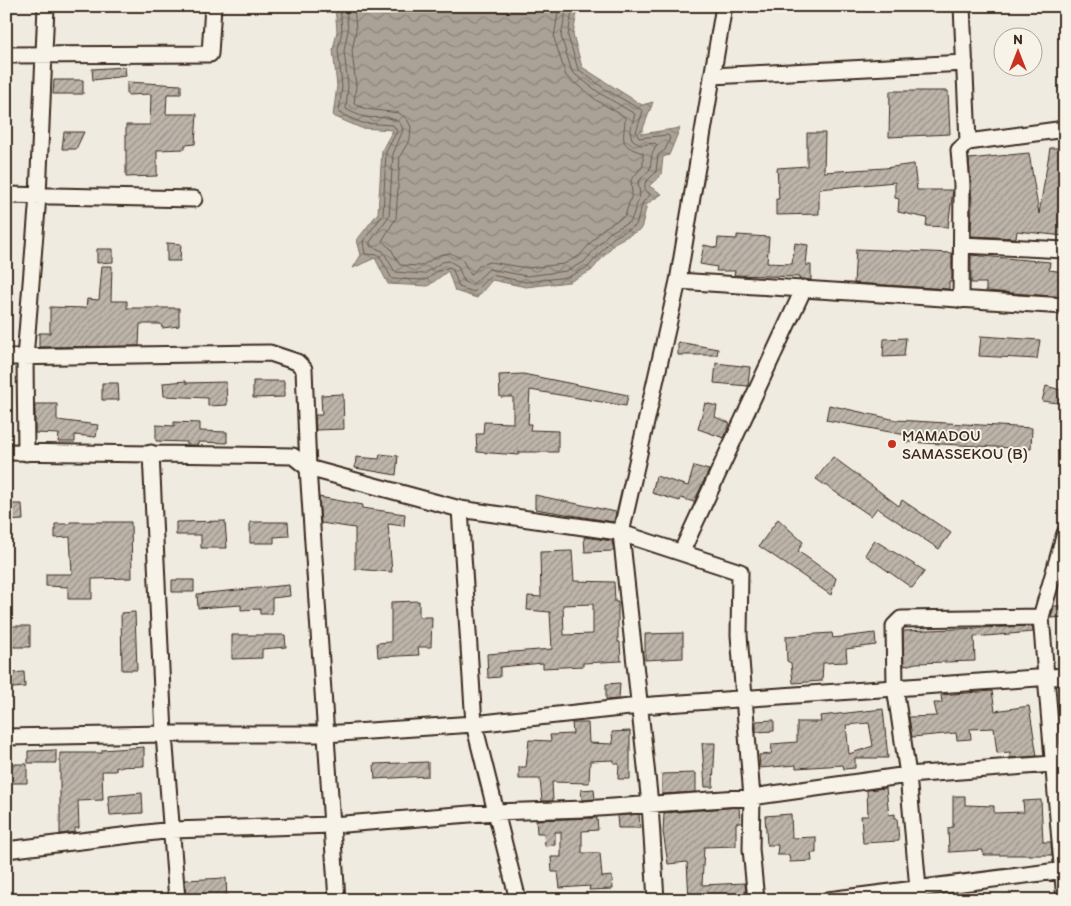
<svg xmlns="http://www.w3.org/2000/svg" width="1071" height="906" font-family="Itim,sans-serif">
<defs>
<pattern id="water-waves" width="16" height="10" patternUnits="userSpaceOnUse" patternTransform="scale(1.25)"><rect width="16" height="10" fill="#aaa296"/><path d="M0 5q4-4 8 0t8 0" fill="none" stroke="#8c847a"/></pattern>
<pattern id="building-hatch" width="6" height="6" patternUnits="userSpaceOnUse" patternTransform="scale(1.25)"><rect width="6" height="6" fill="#bdb5aa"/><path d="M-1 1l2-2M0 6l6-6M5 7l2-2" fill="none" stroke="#9b938a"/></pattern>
</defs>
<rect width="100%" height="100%" fill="#efebe0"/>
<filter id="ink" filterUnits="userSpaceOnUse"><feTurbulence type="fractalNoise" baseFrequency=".02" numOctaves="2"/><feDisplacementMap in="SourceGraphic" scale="10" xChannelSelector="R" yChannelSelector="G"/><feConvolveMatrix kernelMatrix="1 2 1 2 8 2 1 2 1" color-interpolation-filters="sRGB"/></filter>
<g filter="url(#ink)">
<path fill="url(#water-waves)" stroke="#7e7266" d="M335 6H578L573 35 582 67 642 105 653 102 641 134 680 128 669 155 663 157 661 175 649 186 662 194 647 204 641 229 616 242 591 271 569 282 526 287 492 280 477 298 455 291 448 271 428 286 388 284 375 258 353 268 361 255 357 240 378 213 382 150 393 130 361 128 333 116 337 86 333 50 337 31Z"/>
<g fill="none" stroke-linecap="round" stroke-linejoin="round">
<path stroke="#675a4e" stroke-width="1" d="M340 6 342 31 338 50 342 86 339 113 362 123 393 125 397 131 386 152 383 215 363 241 365 254 379 255 392 279 426 280 436 272 450 267 453 270 459 287 474 292 491 275 526 282 568 277 588 267 613 238 636 225 643 202 650 195 645 189V183L656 172 658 155 665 150 670 138 668 135 639 138 636 132 643 111 605 89 578 69 568 36 573 6
M346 6 348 30 344 51 348 86 346 109C351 112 358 115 364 117 378 119 399 113 403 130L393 154 389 216 370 242V246L383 251 395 272 424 274 442 262 449 261 458 266 464 282 472 285 489 269 527 276 566 271 584 262 609 233 631 221 640 195 638 182 650 169 652 154 657 145 655 143 640 145 632 139 630 131 635 114 601 94 572 72 561 36 567 6
M354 6 356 30 352 51 356 86 354 104 366 109 399 113 407 119 411 127 410 139 400 156 396 218 382 241 391 249 400 265 421 266 439 255 450 253 462 259 471 275 480 265 490 262 527 268 564 264 579 256 604 228 625 216 632 194 631 180 643 166V153C616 145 625 138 625 117L596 100 566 76 554 38 559 6"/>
</g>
<path fill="url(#building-hatch)" stroke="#3b2a1e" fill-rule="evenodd" d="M125 67 126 76 93 80 92 69Z
M54 80H83V94H53Z
M127 82 181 85V94H167L166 114H197L195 144 185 145V149L157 150V176L126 177V125H150L151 94 127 95Z
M890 91H948L950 134 889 137Z
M64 132H84L76 149H62Z
M807 133H825L824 172 885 168 914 164 917 190H953L948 227 926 226 927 218 898 212 899 199 895 198V182L819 189V214L776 215V199H779L777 168 807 166Z
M1050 148H1065L1064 236 1017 231 1016 238 971 236 972 203 969 159 1029 153 1039 214Z
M737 235 769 237 767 263 792 264 795 243 808 245 806 265H811V280L799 279V277L734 275 735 271H716L717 267 700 264 704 245 717 248 718 238 737 239Z
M167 243 181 244 180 261H167Z
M97 249H113V262L97 263Z
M856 249 952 253V282H949V289L854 283Z
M971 255 1050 262 1049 270 1065 272V297L986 291V283H971Z
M102 266H112L111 301H127V308H179V326L162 328 161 324H140L139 346 39 347V333H50V307L86 308 87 299 99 300Z
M981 336 1040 340 1037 359 979 356Z
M906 338 904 356 883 357 884 339Z
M678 342 718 349 717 355H678Z
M716 363 750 367 748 386 714 383Z
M523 374 628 395 626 406 530 390 528 424H531L530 430 558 431V452H519V455L477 452 476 434H483L484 422 513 423V397H500L499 375Z
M186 381V383L226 382 227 405 208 406V398L164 396 163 383Z
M253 381H284V397L253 398Z
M102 383H118L119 400H102Z
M1046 386 1061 390 1058 403 1042 401Z
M343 394 344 429 316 430 315 415H322L321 395Z
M705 403 717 406 715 417 730 423 724 438 698 429Z
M35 404H57V420L98 425 96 437 75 435V442H58L59 434 35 433Z
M829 405 896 420 1032 428 1031 449 906 442V435L826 420Z
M174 422 200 423V431L227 432V443L198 442V445H187V442L156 441V425L174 426Z
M380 454 398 456 396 475 355 468 356 457 379 459Z
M833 457 899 506 902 500 951 533 939 549 877 508 871 516 816 479Z
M694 466 709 470 694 502 681 498 680 501 652 493 656 476 688 486Z
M535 495 616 512 614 522 535 509Z
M319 497 363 505 362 508 405 514 404 526 388 524 392 572 355 569V528L321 523Z
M6 504H22L23 520 6 521Z
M778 519 803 542 798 551 836 578 831 595 759 546Z
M225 521 227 548H201V535H176V522Z
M70 522H131L132 578 92 579V599H68V587L46 586V574H72L70 537 55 538V524H70Z
M250 522H288L289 536 274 537V543H250Z
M584 537 612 541 614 551 585 552Z
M874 540 925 571 912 588 865 555Z
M572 551 574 581 614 582 615 602H618V642H620L621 661 583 663V666L543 668V663L500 667V677L488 678 487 654 552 649 550 612 527 610 528 596 541 597 540 552ZM593 604V634L564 635 563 605Z
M172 580H194V592H172Z
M289 585 290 596 272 598V614H260V609L241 610V605L198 608 197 594Z
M419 601V617H432L431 647H418L419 655 378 657 377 643 391 642V602Z
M1054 606H1065V617L1051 618Z
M135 612 137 670H122L121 613Z
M8 626H30V647H8Z
M1032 626 1033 632 974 637 975 661 916 663 904 666 903 631Z
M683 633V658L645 660V634Z
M832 633 833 638 875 633 876 645 846 649 847 662 823 663 822 681 793 683 791 663 787 661 786 636Z
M232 635H285L286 647 262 649V658L232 659Z
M24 672 25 687 13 688 12 673Z
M620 683 619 699 606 700V684Z
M992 691 995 711 1029 706 1037 756 1010 758V752L997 753 994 728 970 729 971 739 957 740 956 733 912 737 909 717 937 716 934 703H942L941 695Z
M883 709 888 758H855V768L844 769 843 765 796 768V765L760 768 759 755 771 754 772 744 797 742V722H821L820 716ZM869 723 873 746 849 754 846 725Z
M774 720V731L756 732V721Z
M572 723H588L589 743 613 744 612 732 630 731V779H618L619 764 614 763V760L590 761 589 783 552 782 553 801H542L540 779H519V767H526L529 740 551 741 550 735 573 734Z
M702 743H715L713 787H705Z
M144 747V766L116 767V771H102L103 800 78 801 79 828H75V832L60 834V753H102V750Z
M56 750V763H28V751Z
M428 762V776L375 779 374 764Z
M8 764H27V783H8Z
M696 773V792L662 794V774Z
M886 788 889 815 895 814V818H897L899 841 863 843 861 816H868L867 790Z
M594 789 595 799 582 800 581 790Z
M142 793 143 813 110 815 108 796Z
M953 796H965V805L994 806V813L1024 812 1023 801 1041 800 1043 842H1051L1052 855H983V850L949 852 948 828 953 827Z
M739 807 740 823H736V846L704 847 702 885 745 883 746 898 689 900 687 862 668 864 663 832 664 813Z
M639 814 640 828H618L617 816Z
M791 814 792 838 816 837V853H811L812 861 790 862 789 855H777L778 845H767L765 816Z
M597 818 598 830 582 831V853H600L602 877 612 876 613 889 589 890 590 886 560 888 558 872H552L551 857H561V832H555V845L545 846 544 833H537L536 820Z
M226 878 227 900H186L185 880Z"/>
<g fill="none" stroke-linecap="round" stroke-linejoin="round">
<g stroke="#3b2a1e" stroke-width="19">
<path id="minor" d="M962 6 968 142
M6 55 210 54 213 6
M712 76 965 63
M6 195 194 199
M962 245 1065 250
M678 281 1065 306
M961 300 962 185 959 150 968 142 1065 129
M6 357 270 353 297 362 304 369 308 468 337 900
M6 452 293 456 308 468 460 509 618 532 740 572 739 635 752 797 751 849 756 900
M26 453 25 358 38 196 46 6
M151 453 164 734 177 900
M460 509 474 724 518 900
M1065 533 1041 617 1065 900
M682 551 804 288
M6 737 164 734H325L474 724 639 706 1065 676
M6 850 172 830 332 825 495 812 585 809 752 797 908 775 1065 763
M656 900 650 804 621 533 678 281 724 6
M828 900 1065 870
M919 900 908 775 895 687 894 626 901 619 1041 617"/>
</g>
<use href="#minor" stroke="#f7f3e8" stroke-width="15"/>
</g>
</g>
<circle fill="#c8321e" stroke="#f7f3e8" stroke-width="2" cx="892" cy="444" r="5"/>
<g text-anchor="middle" stroke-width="4" stroke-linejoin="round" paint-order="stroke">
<g font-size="16" fill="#3b2a1e" stroke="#f7f3e8" text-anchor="start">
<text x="902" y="441">MAMADOU<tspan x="902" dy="18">SAMASSEKOU (B)</tspan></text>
</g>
</g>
<rect width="1071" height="906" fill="none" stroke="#f7f3e8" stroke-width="25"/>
<rect x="12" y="12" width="1046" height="881" fill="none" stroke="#3b2a1e" stroke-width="2" filter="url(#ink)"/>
<g transform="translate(1018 52)"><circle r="24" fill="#f7f3e8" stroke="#aca397"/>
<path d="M0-4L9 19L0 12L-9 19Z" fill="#c8321e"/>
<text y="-8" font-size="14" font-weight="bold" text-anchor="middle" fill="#3b2a1e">N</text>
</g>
</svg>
